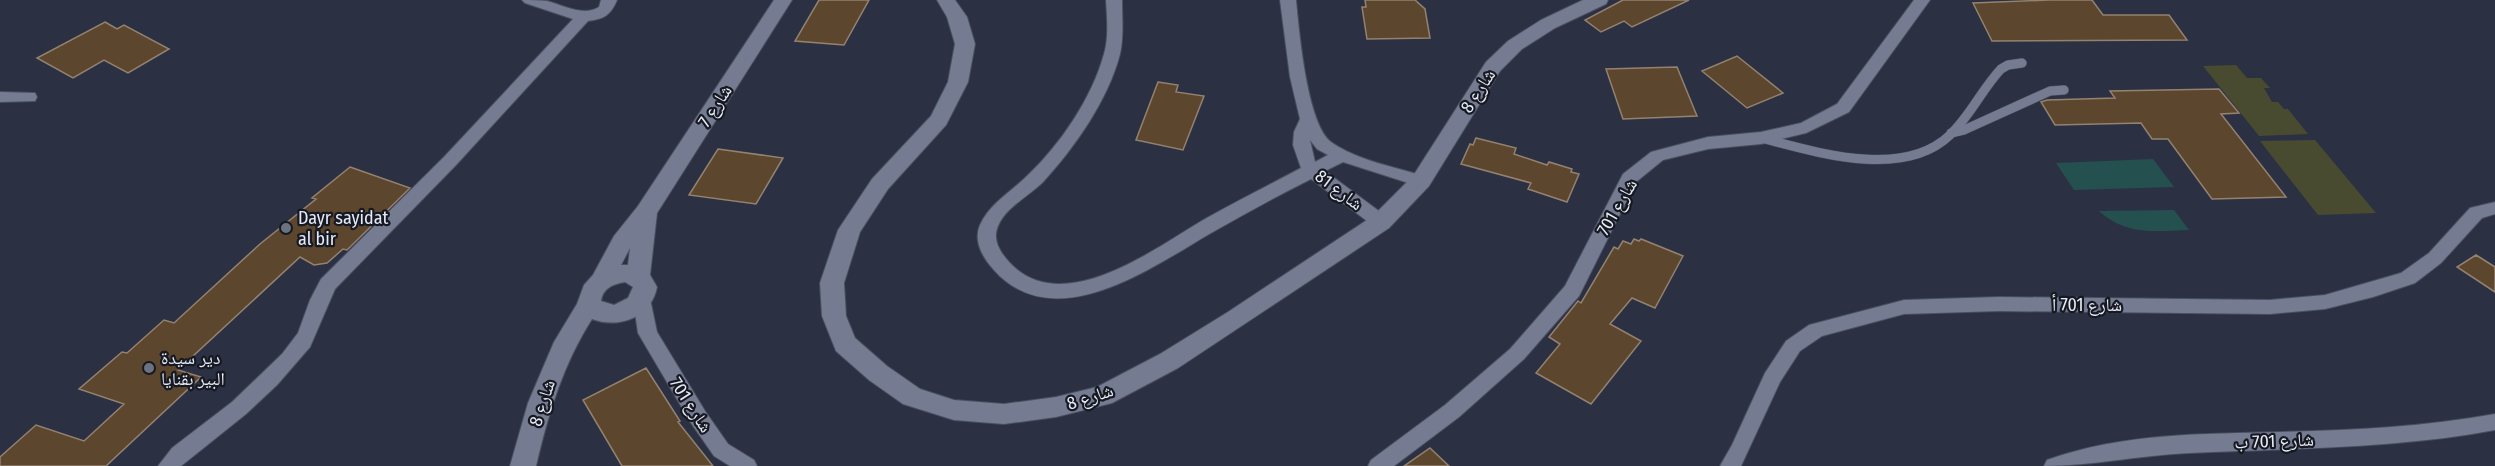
<svg xmlns="http://www.w3.org/2000/svg" width="2495" height="466" font-family="'Fira Sans Condensed','Noto Naskh Arabic',sans-serif">
<rect width="100%" height="100%" fill="#2b3143"/>
<path fill="#484b30" d="M2236 65 2247 78H2261L2270 88H2264L2272 102H2278L2284 109H2288L2308 134 2259 136 2203 66Z
M2315 140 2376 213 2318 215 2260 141Z"/>
<path fill="#245050" d="M2153 159 2174 187 2074 190 2056 163Z
M2174 210 2189 230C2154 231 2127 236 2099 211Z"/>
<path fill="#5c462d" stroke="#948270" stroke-width="1.5" d="M819 0H869L844 45 795 41Z
M1365 0H1415L1425 9 1430 38 1367 39 1362 7H1366Z
M1623 0H1689L1632 27 1624 21 1601 32 1585 20Z
M2049 0H2092L2103 15H2169L2187 40 1992 41 1973 3Z
M105 22 117 29 124 25 169 49 128 73 104 60 73 78 37 58Z
M1737 56 1783 93 1747 108 1702 71Z
M1677 67 1697 116 1623 119 1606 69Z
M1158 82 1178 85 1176 92 1204 96 1183 150 1136 140Z
M2219 89 2239 113 2221 114 2286 197 2212 199 2168 139H2152L2141 123 2055 125 2041 102 2047 100 2115 98 2110 91Z
M1476 138 1516 148 1514 154 1547 165 1549 162 1572 169 1571 172 1579 174 1567 202 1528 189 1531 183 1461 164 1470 144 1473 145Z
M718 149 783 158 756 204 689 195Z
M350 167 410 188 347 250 343 249 327 263 314 265 300 257 178 370 201 377 106 466H0V457L36 425 84 441 124 404 79 389 122 352 127 353 164 320 174 323 260 244 316 199 312 198Z
M1634 239 1639 241 1641 239 1683 256 1655 308 1632 298 1610 324 1641 341 1591 404 1536 373 1560 344 1549 337 1578 301 1581 303 1614 247 1618 249 1623 241 1631 244Z
M2476 255 2495 267V292L2457 267Z
M646 368 680 421 678 422 713 466H622L583 400Z
M1430 448 1449 466H1404Z"/>
<g fill="none" stroke-linecap="round" stroke-linejoin="round">
<g stroke="#4a4f5e" stroke-width="10">
<path id="service" d="M1951 133 1964 130 2050 91 2064 90
M1761 138C1816 152 1903 180 1950 135 1971 115 1982 89 2001 69L2008 65 2022 63"/>
</g>
<g stroke="#4a4f5e" stroke-width="2">
<path id="minor" d="M522 0C530 0 539 0 547 1 563 5 583 17 599 7L601 0H617C611 15 604 19 588 21L456 165 335 289 310 347 277 385 246 414 181 466H158L172 448 232 402 282 354 298 333 310 300 321 279 444 157 573 19 525 3Z
M1106 0H1122C1122 18 1124 37 1120 54 1108 100 1075 147 1043 182 1029 196 1006 207 998 226 992 240 1000 252 1009 262 1062 320 1155 248 1205 219 1237 201 1269 185 1301 168L1293 145 1294 132 1300 119 1290 77 1280 0H1296C1299 31 1307 124 1331 142 1358 161 1396 167 1427 177L1430 181 1427 185 1421 187 1343 162 1325 171 1387 217 1390 222 1387 227 1381 228 1375 227 1311 179C1277 196 1244 214 1211 233 1152 267 1055 338 994 270 983 258 973 241 980 225 990 203 1011 192 1027 176 1060 145 1092 98 1104 54 1109 37 1107 18 1106 0ZM1310 140 1317 149 1328 155 1315 162Z
M1914 0H1930L1849 112 1806 133 1761 144 1708 149 1663 160 1636 182 1579 296 1524 359 1459 417 1394 466H1368L1371 460 1445 405 1510 349 1565 286 1623 174 1651 152 1708 137 1761 132 1801 123 1837 104Z
M0 92 35 93 37 97 35 101 0 102Z
M2495 202V214L2482 218 2441 263 2415 283 2373 297 2325 309 2270 314 1999 311 1904 314 1822 336 1800 351 1780 382 1741 466H1720L1732 445 1765 373 1786 341 1809 325 1904 300 1999 297 2270 300 2325 295 2401 273 2429 253 2470 208Z
M642 292 649 294 657 332 705 411 728 444 754 460 757 466H730L714 456 691 423 638 333 633 299 635 294Z
M2495 414V430C2394 449 2292 448 2189 453 2140 455 2092 466 2044 466L2047 460C2122 433 2202 434 2281 432 2353 430 2424 427 2495 414Z"/>
</g>
<g stroke="#4a4f5e" stroke-width="2">
<path id="tertiary" d="M774 0H792L657 213 650 275 657 287C651 318 619 329 592 319 563 364 548 415 536 466H510L528 403 554 342 577 304 584 285 593 275 614 236 638 206ZM630 248 628 265H621ZM625 282 633 287 628 298 614 305 601 301C603 288 613 284 625 282Z
M937 0H955L967 17 975 44 968 82 946 125 888 189 860 232 844 283 846 316 855 338 887 366 920 389 954 400 1004 404 1056 397 1097 387 1160 354 1228 312 1373 216 1413 176 1486 62 1508 41 1541 20 1583 0H1608L1606 4 1555 28 1522 49 1500 71 1429 186 1389 228 1178 368 1112 403 1056 417 1004 424 954 420 903 404 869 380 836 351 822 316 820 283 838 230 872 179 931 116 948 82 955 44 947 17Z"/>
</g>
<use href="#service" stroke="#757c92" stroke-width="9"/>
<use href="#minor" fill="#757c92" fill-rule="evenodd"/>
<use href="#tertiary" fill="#757c92" fill-rule="evenodd"/>
</g>
<g fill="#6b7280" stroke="#161921" stroke-width="2">
<circle cx="286" cy="228" r="6"/>
<circle cx="149" cy="368" r="6"/>
</g>
<g text-anchor="middle" stroke-width="4.5" stroke-linejoin="round" paint-order="stroke">
<g font-size="18" fill="#e6eaf6" stroke="#161921">
<text transform="translate(1478 91) rotate(-57)" y="6">شارع 8</text>
<text transform="translate(715 106) rotate(-57)" y="6">شارع 7</text>
<text transform="translate(1339 190) rotate(37)" y="6">شارع 81</text>
<text transform="translate(1617 207) rotate(-60)" y="6">شارع 701</text>
<text x="2087" y="311">شارع 701 أ</text>
<text transform="translate(1090 397) rotate(-18)" y="6">شارع 8</text>
<text transform="translate(542 403) rotate(-72)" y="6">شارع 8</text>
<text transform="translate(691 405) rotate(57)" y="6">شارع 701</text>
<text transform="translate(2274 441) rotate(-2)" y="6">شارع 701 ب</text>
</g>
<g font-size="18" fill="#e6eaf6" stroke="#161921" text-anchor="start">
<text x="298" y="224">Dayr sayidat<tspan x="298" dy="21">al bir</tspan></text>
<text x="161" y="364">دير سيدة<tspan x="161" dy="21">البير بقنايا</tspan></text>
</g>
</g>
</svg>
